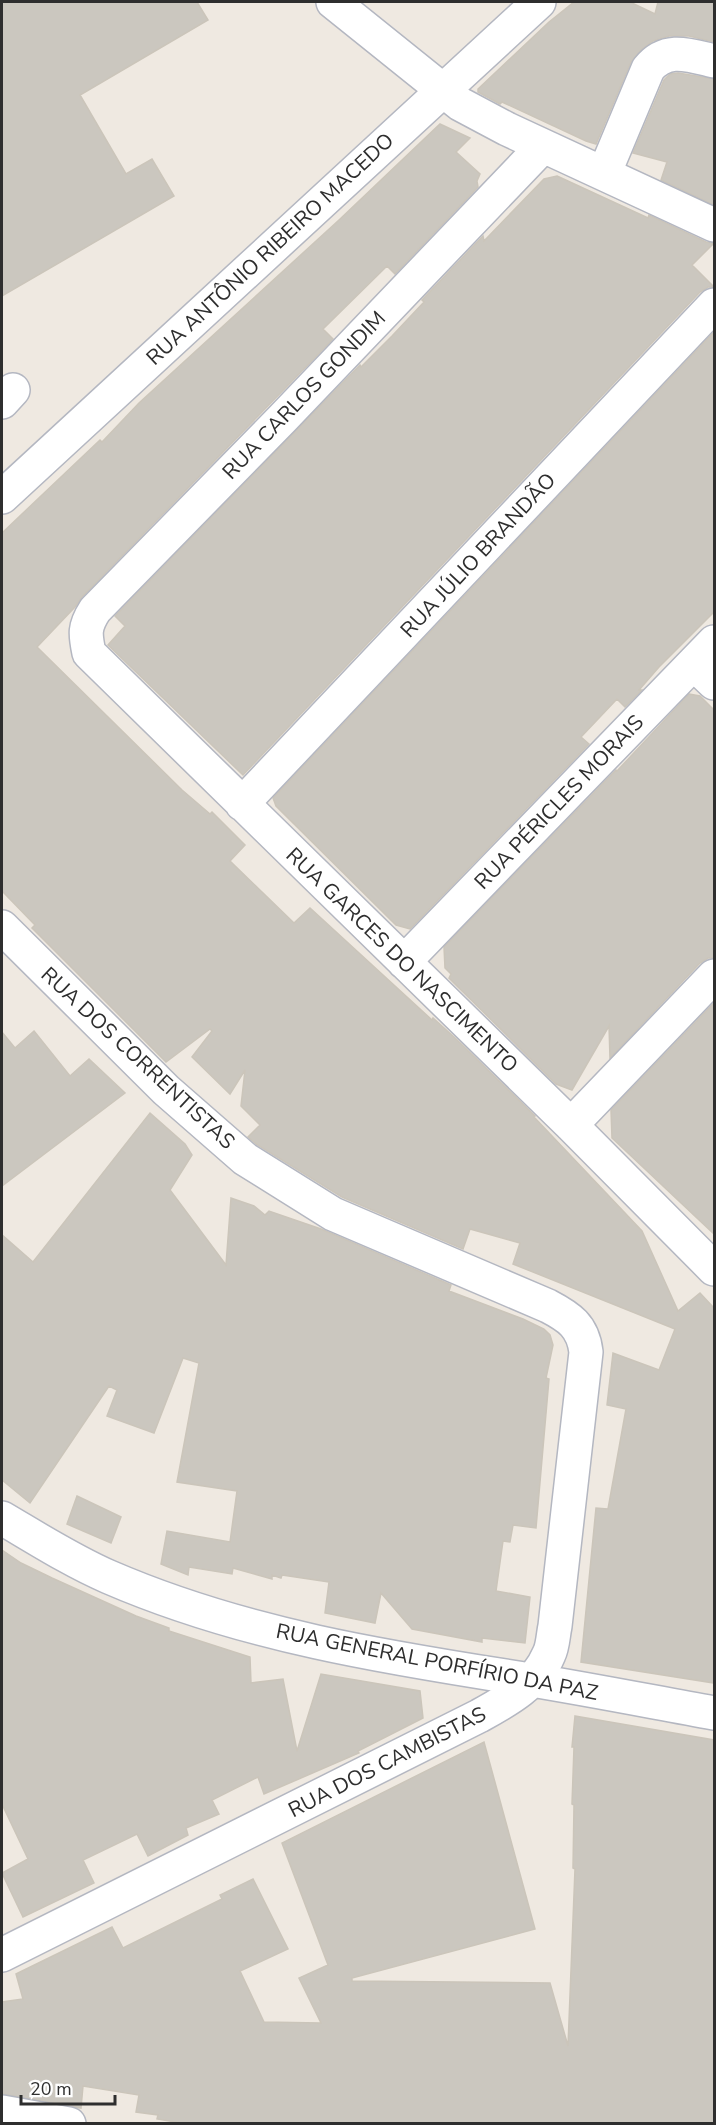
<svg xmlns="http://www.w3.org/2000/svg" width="716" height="2125" font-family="'Nunito Sans',sans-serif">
<rect width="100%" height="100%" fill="#efe9e1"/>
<path fill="#cbc7bf" stroke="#cbc5ba" stroke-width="1.5" d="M2 2H197L208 20 80 95 126 174 152 159 174 196 2 296Z
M574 2H630L655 14 658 2H714V42L689 36H669L653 41 642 49 631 62 596 144 586 141 502 102 500 104 478 92V89L549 22Z
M678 73 714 79V205L661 180 667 162 633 153 664 80 670 74Z
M440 124 470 138 456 152 480 174 477 181 478 187 395 274 387 266 323 329 333 339 82 597 75 607 37 647 182 790 210 814 212 812 245 845 230 861 294 923 310 908 432 1020 433 1018 454 1037 535 1116 534 1117 642 1231 678 1311 700 1293 714 1308V1683L581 1662 596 1508 608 1509 626 1409 607 1405 613 1353 659 1370 675 1329 513 1264 520 1243 470 1229 463 1249 342 1197 256 1144 248 1137 260 1125 241 1106 245 1070 230 1094 192 1057 212 1031 210 1029 166 1062 32 928 35 925 2 891V533L100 440 102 442 139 403 339 220Z
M557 176 648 218 649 215 706 242 714 243 692 265 714 287H708L700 292 243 775 108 645 125 626 115 616 360 365 361 367 392 336 424 302 422 300 483 236 484 241 544 179Z
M714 332V612L659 667 639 690H642L625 707 617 699 581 737 589 744 410 929 396 925 276 806 273 798Z
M689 694 700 696 714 710V958H708L700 963 610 1058 609 1026 572 1090 556 1084 449 978 451 974 445 968 444 947 616 770 617 771Z
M714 1003V1234L612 1138 611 1110Z
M34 1031 70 1076 89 1059 125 1093 2 1186V1032L15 1048Z
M150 1113 185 1144 192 1155 170 1190 226 1265 231 1198 254 1206 265 1215 269 1211 321 1229 451 1285 449 1291 523 1319 544 1329 550 1335 553 1345 546 1378 549 1379 536 1528 513 1525 510 1542 503 1541 496 1591 530 1597 525 1643 482 1638V1642L412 1629 381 1593 375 1623 325 1613 329 1582 282 1575 281 1578 272 1575V1579L233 1568 232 1574 189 1567 188 1575 161 1564 167 1531 230 1542 237 1491 177 1482 199 1363 183 1358 154 1433 107 1416 117 1390 109 1386 30 1503 2 1480V1235L33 1262Z
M77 1496 121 1517 111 1543 67 1524Z
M2 1550 21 1563 52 1578 136 1616 169 1628V1631L250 1657 251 1683 283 1679 297 1751 321 1674 420 1691 423 1718 358 1751 359 1753 264 1794 258 1777 212 1800 219 1814 186 1828 188 1835 148 1856 137 1834 83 1860 94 1883 23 1917 2 1873 28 1859 2 1804Z
M575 1716 714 1740V2124H187L157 2119 158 2115 136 2112 139 2095 83 2086 81 2108 2 2094V2002L23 1999 16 1974 112 1927 123 1948 222 1899 220 1895 253 1879 288 1949 240 1971 264 2022 321 2023 299 1978 328 1965 282 1843 484 1742 535 1929 352 1978V1981L550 1983 568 2046 575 1869 573 1868 574 1805 572 1804 574 1747H572Z"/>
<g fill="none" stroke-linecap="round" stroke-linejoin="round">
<g stroke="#b4b7c1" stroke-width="36">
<path id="minor" d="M333 2 460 104 507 129 714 225
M543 146 283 418 95 610C84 627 85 634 89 653L571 1125 714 1269
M604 174 648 69C666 46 689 55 714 61
M2 402 13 390
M2 497 539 2
M694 664 714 683
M242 804 714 305
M2 927 166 1090 245 1159 333 1214 548 1306C569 1317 583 1326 586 1352L555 1626C553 1635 553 1646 549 1654 536 1685 508 1700 479 1716L2 1955
M404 962 714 642
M571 1125 714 976
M2 1518C36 1538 72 1561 109 1577 243 1635 388 1658 531 1680 592 1690 653 1702 714 1713
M2 2112 69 2124"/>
</g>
<use href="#minor" stroke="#fff" stroke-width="33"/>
</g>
<g text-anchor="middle" stroke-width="4.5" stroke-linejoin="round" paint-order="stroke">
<g font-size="21" fill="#2e2e2e" stroke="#fff">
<text transform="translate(270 249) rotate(-43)" y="7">RUA ANTÔNIO RIBEIRO MACEDO</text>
<text transform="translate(304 395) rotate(-46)" y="7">RUA CARLOS GONDIM</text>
<text transform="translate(478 555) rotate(-47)" y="7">RUA JÚLIO BRANDÃO</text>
<text transform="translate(559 802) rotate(-46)" y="7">RUA PÉRICLES MORAIS</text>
<text transform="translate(402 960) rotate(44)" y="7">RUA GARCES DO NASCIMENTO</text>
<text transform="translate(138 1058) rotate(43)" y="7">RUA DOS CORRENTISTAS</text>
<text transform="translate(437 1662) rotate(11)" y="7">RUA GENERAL PORFÍRIO DA PAZ</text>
<text transform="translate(387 1762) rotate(-27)" y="7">RUA DOS CAMBISTAS</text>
</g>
</g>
<rect width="716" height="2125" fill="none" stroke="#2e2e2e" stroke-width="6"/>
<path d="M21 2095v9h94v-9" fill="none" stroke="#2e2e2e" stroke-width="3"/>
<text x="30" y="2095" font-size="18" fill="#2e2e2e" stroke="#ffffff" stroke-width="4.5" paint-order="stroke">20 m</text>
</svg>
